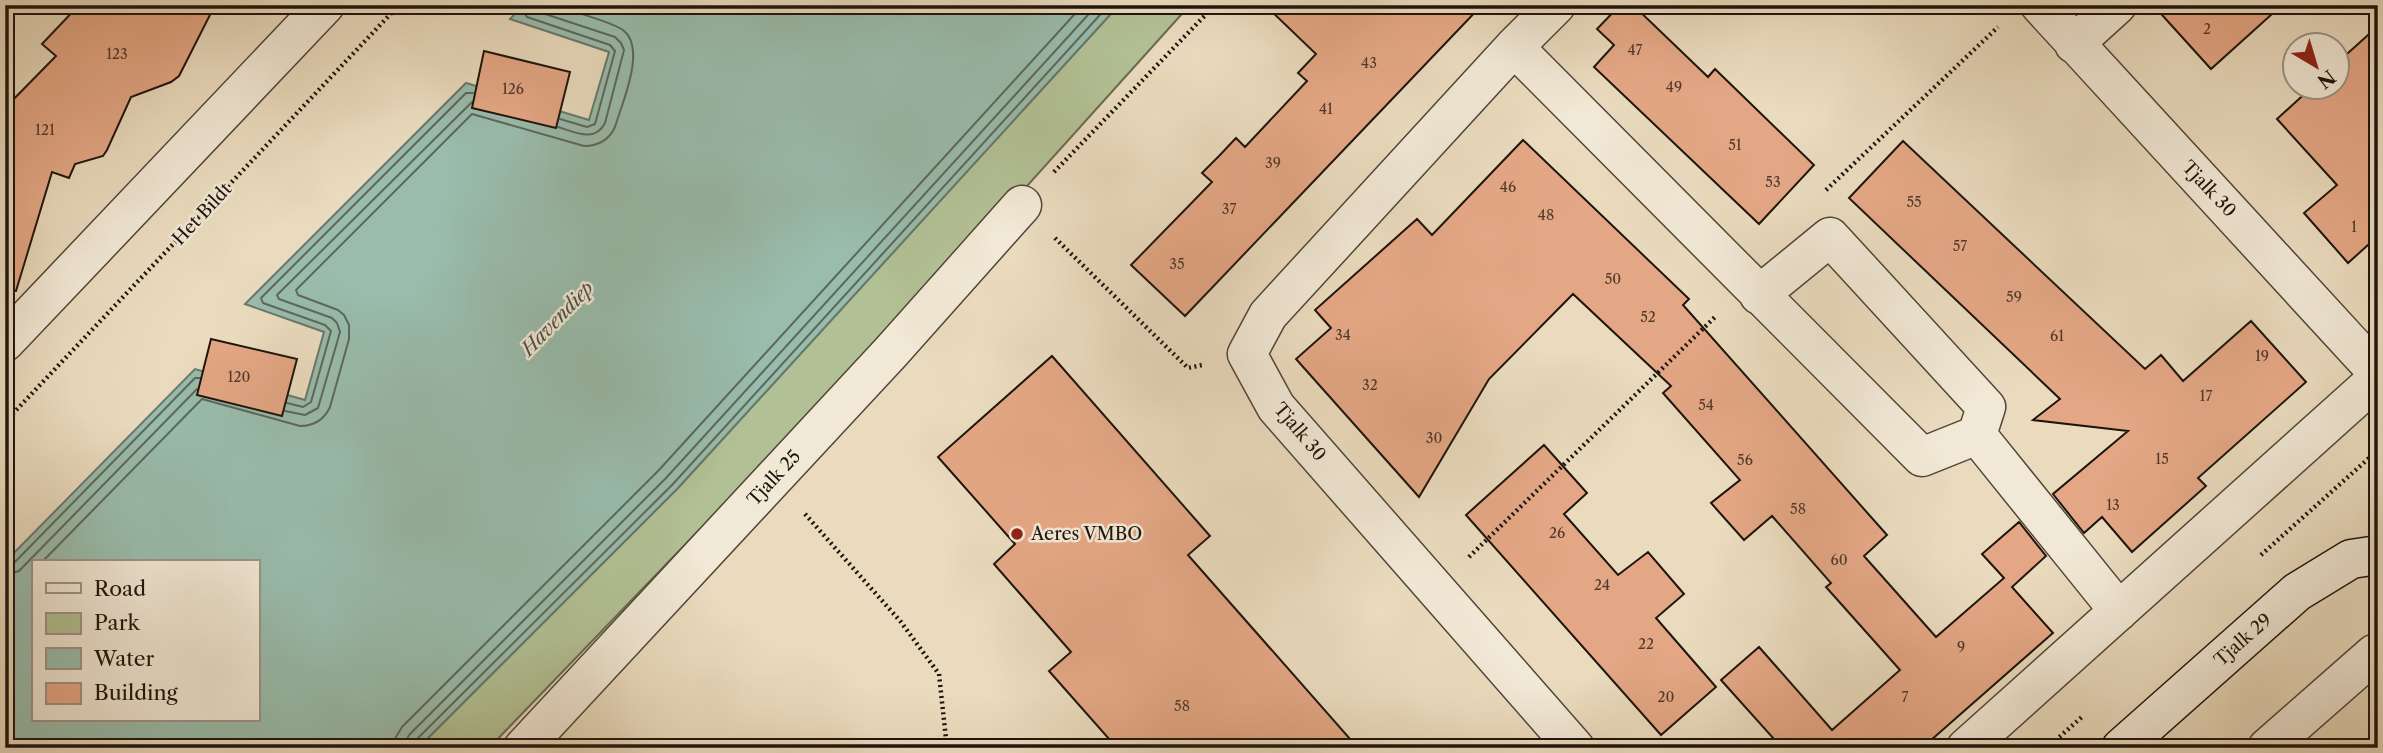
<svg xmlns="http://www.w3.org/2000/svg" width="2383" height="753" font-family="'Libre Caslon Text',serif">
<rect width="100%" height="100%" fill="#eadbbe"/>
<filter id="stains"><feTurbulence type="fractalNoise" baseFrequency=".00286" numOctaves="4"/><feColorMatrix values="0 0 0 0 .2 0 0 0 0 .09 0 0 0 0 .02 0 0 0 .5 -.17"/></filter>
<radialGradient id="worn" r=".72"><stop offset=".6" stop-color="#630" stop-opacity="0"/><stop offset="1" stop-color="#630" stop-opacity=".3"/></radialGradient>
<path fill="#b2c195" stroke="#686a51" stroke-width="2" d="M1119 5H1190L972 247 489 748H418L678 488Z"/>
<path fill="#99bcac" stroke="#68796c" stroke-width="2" fill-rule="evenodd" d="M523 5H1119L678 488 418 748H5V562L195 369 305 400 324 332 245 304 466 83 589 120 609 52 510 19ZM33 562H257V720H33Z"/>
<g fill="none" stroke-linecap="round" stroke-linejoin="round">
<path stroke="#5c685c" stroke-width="2" d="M528 5 525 14 527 17 610 45 615 51 595 124 587 127 560 119
M537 5 539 12 615 37 621 43 624 50 605 123C595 143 575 132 558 127
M287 403 303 407 311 402 331 331 325 325 263 303 261 298 466 93H473
M285 411 305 415 318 408 340 332 337 323 332 318 279 299 277 295 472 102
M42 562 202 399 300 426C314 426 324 420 330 407L349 339V325L344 315 338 310 298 295 296 290 472 114 584 146C599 146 609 140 615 127 622 103 647 48 623 30 608 20 570 11 551 5
M5 566 13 564 195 378H200
M5 575 19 571 197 389
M394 748 396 737 402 727 659 470 1083 5
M405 748 406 740 410 734 666 478 1097 5
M414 748 416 740 673 484 1109 5"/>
</g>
<path fill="#e4a785" stroke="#1e140d" stroke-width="2" d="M79 5H215L179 76 171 82 131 97 107 150 103 156 75 164 69 178 52 172 16 291 5 290V108L56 56 42 44Z
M1265 5H1482L1185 316 1131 265 1212 182 1202 173 1219 156 1236 138 1245 147 1307 81 1298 73 1316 54Z
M1620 5H1633L1708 77 1715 69 1814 165 1759 224 1594 67 1614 45 1597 29Z
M2153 5H2282L2211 69Z
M2378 26V236L2348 263 2304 213 2337 185 2277 119 2311 88H2337V63Z
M484 51 570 72 556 128 472 108Z
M1523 140 1689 299 1683 305 1887 535 1864 556 1936 637 2004 578 1982 554 2019 522 2046 556 2012 587 2053 633 1922 748H1782L1721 680 1759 647 1832 730 1900 670 1826 587 1831 583 1772 516 1744 540 1711 503 1740 480 1663 393 1671 386 1573 294 1489 379 1419 497 1296 359 1331 328 1315 310 1417 219 1432 235Z
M1903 141 2145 369 2161 355 2183 381 2251 321 2306 382 2198 478 2206 486 2132 552 2102 517 2084 533 2053 494 2128 431 2033 420 2060 399 1849 198Z
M211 339 297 359 282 416 197 395Z
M1052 356 1210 536 1188 555 1358 748H1117L1049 671 1071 652 994 564 1015 544 938 457Z
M1544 445 1587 493 1564 514 1618 575 1648 552 1684 594 1656 618 1716 687 1661 735 1466 515Z"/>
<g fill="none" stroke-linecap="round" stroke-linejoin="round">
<g stroke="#514639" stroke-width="41">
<path id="street" d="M1556 5 1514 47 1268 315 1247 354 1276 407 1575 748
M2040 5 2378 373
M2074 44 2117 5
M1514 47 1922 457 1977 435
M1759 295 1830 237 1986 407 1977 435 2119 611
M5 342 325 5
M523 748 891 352 1022 205
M1966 748 2378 378
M2267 748 2374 654 2378 653"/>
</g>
<g stroke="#1e140d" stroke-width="41">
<path id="secondary" d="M2121 748 2297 592 2351 559 2378 555"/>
</g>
<path stroke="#1e140d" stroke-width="4.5" stroke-dasharray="2 3.5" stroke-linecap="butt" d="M1054 172 1215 5
M1826 190 1998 27
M1055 238 1188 368 1202 365
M5 422 399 5
M805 514 901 622 939 674 947 748
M2261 555 2378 450
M1469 557 1716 316
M2047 748 2083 716"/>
<use href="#street" stroke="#f1e8d5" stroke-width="38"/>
<use href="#secondary" stroke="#f1e8d5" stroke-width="38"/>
</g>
<circle fill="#8f2418" stroke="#f1e8d5" stroke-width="2.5" cx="1017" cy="534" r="7"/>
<g text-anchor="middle" stroke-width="5" stroke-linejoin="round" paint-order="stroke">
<g font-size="14" fill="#50392b">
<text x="2207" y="34">2</text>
<text x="1635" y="55">47</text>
<text x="117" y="59">123</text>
<text x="1369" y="68">43</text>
<text x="1674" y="92">49</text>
<text x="513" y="94">126</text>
<text x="1326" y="114">41</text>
<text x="45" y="135">121</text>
<text x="1735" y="150">51</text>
<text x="1273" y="168">39</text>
<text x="1773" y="187">53</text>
<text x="1508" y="192">46</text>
<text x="1914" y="207">55</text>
<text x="1229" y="214">37</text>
<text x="1546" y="220">48</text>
<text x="2354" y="232">1</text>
<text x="1960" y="251">57</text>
<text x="1177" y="269">35</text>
<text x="1613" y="284">50</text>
<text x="2014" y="302">59</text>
<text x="1648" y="322">52</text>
<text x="1343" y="340">34</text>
<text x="2057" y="341">61</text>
<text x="2262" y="361">19</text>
<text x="239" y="382">120</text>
<text x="1370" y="390">32</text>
<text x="2206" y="401">17</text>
<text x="1706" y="410">54</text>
<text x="1434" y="443">30</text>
<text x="2162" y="464">15</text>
<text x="1745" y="465">56</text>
<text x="2113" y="510">13</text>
<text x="1798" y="514">58</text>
<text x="1557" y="538">26</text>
<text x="1839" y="565">60</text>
<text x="1602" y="590">24</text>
<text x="1646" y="649">22</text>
<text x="1961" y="652">9</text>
<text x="1666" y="702">20</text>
<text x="1905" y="702">7</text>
<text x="1182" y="711">58</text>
</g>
<g font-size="18" fill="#1e140d" stroke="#f1e8d5">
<text transform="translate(2209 189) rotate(47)" y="6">Tjalk 30</text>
<text transform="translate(202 214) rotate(-47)" y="6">Het Bildt</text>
<text transform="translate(1300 432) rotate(50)" y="6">Tjalk 30</text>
<text transform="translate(774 478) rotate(-47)" y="6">Tjalk 25</text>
<text transform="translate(2243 640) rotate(-41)" y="6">Tjalk 29</text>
</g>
<g font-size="18" fill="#1e140d" stroke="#f1e8d5" text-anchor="start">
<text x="1031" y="540">Aeres VMBO</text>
</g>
<g font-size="19" font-style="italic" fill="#494f45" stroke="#f1e8d5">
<text transform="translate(557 318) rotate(-46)" y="7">Havendiep</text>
</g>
</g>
<rect width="2383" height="753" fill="none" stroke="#eadbbe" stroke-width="28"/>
<rect x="7" y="7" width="2369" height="739" fill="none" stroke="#1e140d" stroke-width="3.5"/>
<rect x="14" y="14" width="2355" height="725" fill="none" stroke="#1e140d" stroke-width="2"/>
<rect x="32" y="560" width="228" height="161" fill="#f1e8d5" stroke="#9d9385" stroke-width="2"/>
<rect x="46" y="583" width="35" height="10" fill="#f1e8d5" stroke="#9d9385" stroke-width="2"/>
<text x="94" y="596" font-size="21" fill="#1e140d">Road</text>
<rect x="46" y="613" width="35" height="21" fill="#b2c195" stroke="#9d9385" stroke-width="2"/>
<text x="94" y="630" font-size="21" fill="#1e140d">Park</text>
<rect x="46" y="648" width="35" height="21" fill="#99bcac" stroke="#9d9385" stroke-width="2"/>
<text x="94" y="666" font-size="21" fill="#1e140d">Water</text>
<rect x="46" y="683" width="35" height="21" fill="#e4a785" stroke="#9d9385" stroke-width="2"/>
<text x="94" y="700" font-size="21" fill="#1e140d">Building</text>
<g transform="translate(2316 66) rotate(142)"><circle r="33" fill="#f1e8d5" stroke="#9d9385" stroke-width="2"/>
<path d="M0-5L12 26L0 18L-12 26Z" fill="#8f2418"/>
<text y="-10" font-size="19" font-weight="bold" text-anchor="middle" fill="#1e140d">N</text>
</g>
<rect width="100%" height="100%" filter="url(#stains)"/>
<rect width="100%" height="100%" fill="url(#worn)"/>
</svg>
